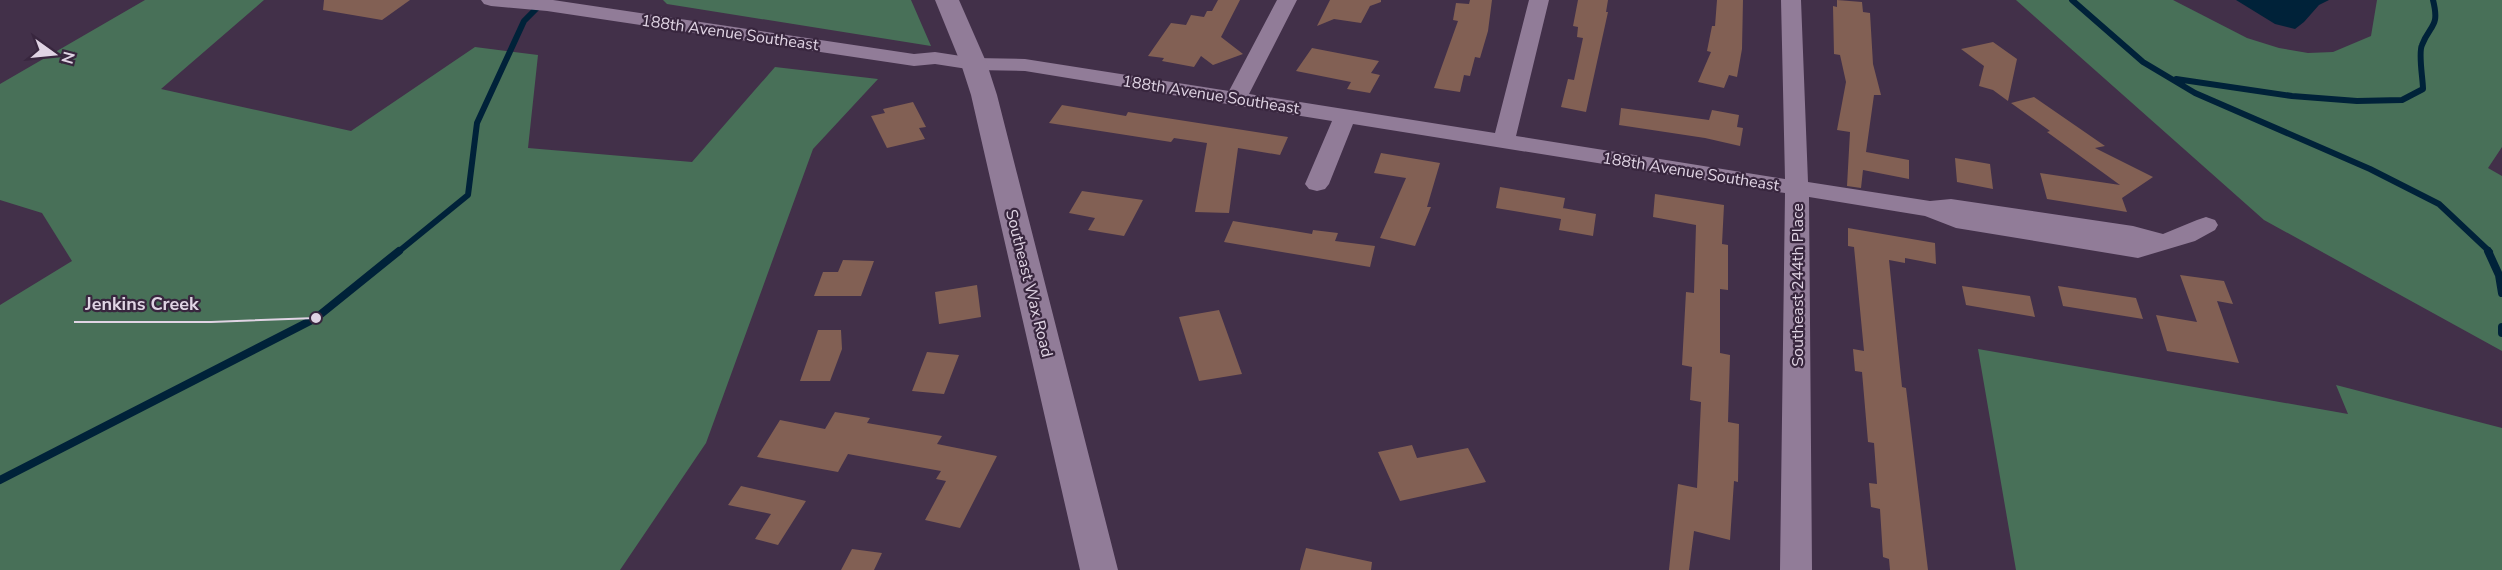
<svg xmlns="http://www.w3.org/2000/svg" width="2502" height="570" font-family="'Nunito Sans',sans-serif">
<rect width="100%" height="100%" fill="#423049"/>
<path fill="#487058" d="M145 0H264L161 89 351 131 475 47 538 55 528 148 692 162 775 67 878 79 813 149 706 443 620 570H0V305L72 261 42 213 0 200V84Z
M663 0H911L931 46 667 4Z
M2016 0H2173L2247 38 2279 48 2308 53 2333 52 2371 36 2377 0H2502V147L2488 168 2502 176V351L2264 220Z
M1978 349 2348 414 2336 385 2502 428V570H2016Z"/>
<path fill="#002239" d="M2236 0H2329L2319 5 2304 22 2295 29 2275 24Z"/>
<g fill="none" stroke-linecap="round" stroke-linejoin="round">
<path stroke="#002239" stroke-width="6" d="M2072 0 2143 62 2195 93 2370 169 2439 204 2490 252
M2176 79 2292 96 2357 101 2402 100 2423 89C2423 79 2418 53 2422 45 2430 24 2440 28 2433 0
M398 252 468 195 477 123 524 21 545 0"/>
<path stroke="#002239" stroke-width="8" d="M2488 251 2499 275 2502 293
M2502 327V333
M0 480 316 318 399 251"/>
</g>
<path fill="#826054" d="M324 0H410L382 20 323 10Z
M1218 0H1240L1221 37 1243 54 1213 65 1201 56 1194 67 1162 61 1164 58 1148 56 1171 23 1186 25 1191 15 1204 17 1207 11H1212Z
M1330 0H1381V2L1370 6 1361 23 1334 19 1317 26Z
M1470 0H1492L1488 31 1480 58 1475 57 1470 76 1464 75 1460 92 1434 88 1458 21 1453 20 1456 3 1469 4Z
M1578 0H1608L1606 12H1608L1586 112 1561 107 1568 79 1574 80 1583 38 1577 37 1578 27 1573 26Z
M1717 0H1743L1742 49 1737 77 1729 75 1724 88 1698 82 1711 52 1707 51 1712 26H1715Z
M1837 0 1862 2 1863 12 1870 13 1873 64 1881 95H1874L1866 152 1909 160V179L1863 170 1861 188 1847 186 1850 132 1837 130 1846 82 1840 55 1834 54 1833 6 1837 7Z
M1993 42 2017 59 2008 101 1993 90 1979 86 1984 66 1961 49Z
M1312 48 1379 61 1371 73 1380 75 1370 93 1347 89 1351 82 1296 71Z
M2034 97 2105 146 2095 148 2153 177 2122 198 2127 212 2047 199 2040 173 2120 185 2047 132 2050 131 2011 103Z
M913 102 926 127 919 128 925 139 887 148 871 116 885 113 883 109Z
M1062 105 1126 116 1128 112 1288 137 1280 155 1238 148 1229 213 1195 212 1207 143 1174 138 1171 142 1049 123Z
M1621 108 1709 120 1712 110 1739 115 1737 127 1743 128 1740 146 1705 138 1619 125Z
M1381 153 1440 163 1427 207H1431L1415 246 1380 238 1406 178 1374 173Z
M1955 158 1990 164 1993 189 1957 182Z
M1500 187 1565 198 1561 219 1496 208Z
M1082 191 1143 200 1124 236 1088 230 1095 218 1069 213Z
M1655 194 1724 205 1722 244 1728 245V290L1720 289V353L1730 355 1728 422 1739 424 1738 482 1734 481 1730 540 1694 531 1689 570H1669L1678 484 1697 488 1701 402 1690 400 1692 367 1682 365 1686 292 1694 293 1696 225 1653 217Z
M1563 208 1596 214 1593 236 1559 230Z
M1233 221 1312 234 1313 230 1338 233 1335 241 1375 246 1370 267 1224 242Z
M1848 228 1935 243 1936 264 1905 258V263L1889 260 1902 387 1906 388 1928 570H1890L1889 559 1883 557 1880 509 1871 507 1869 483 1877 484 1874 443 1868 442 1862 372 1855 371 1853 349 1864 351 1854 247 1848 246Z
M843 260 874 261 861 296H814L823 272H838Z
M2180 275 2224 281 2233 304 2217 301 2239 363 2167 351 2156 315 2197 322Z
M977 285 981 317 939 324 935 292Z
M1962 286 2030 296 2035 317 1966 305Z
M2058 286 2136 298 2143 319 2063 306Z
M1219 310 1242 374 1199 381 1179 317Z
M818 330H841L842 349 830 381H800Z
M927 352 959 355 944 394 912 391Z
M835 412 870 418 867 423 942 436 937 444 997 456 960 528 925 520 946 481 936 479 941 471 848 454 838 472 757 457 780 420 825 429Z
M1412 445 1417 458 1468 448 1486 482 1400 501 1378 452Z
M741 486 806 501 778 545 755 539 771 514 728 505Z
M1306 548 1372 562 1371 570H1300Z
M852 549 882 553 874 570H841Z"/>
<g fill="none" stroke-linecap="round" stroke-linejoin="round">
<path fill="#917c98" fill-rule="evenodd" d="M481 0H553L914 54 935 52 974 58 1025 59 1229 91 1277 0H1297L1249 94 1495 133 1529 0H1549L1516 136 1785 179 1781 0H1801L1808 182 1930 201 1951 199 2133 226 2163 234 2197 220 2206 217 2215 220 2218 225 2215 230 2195 241 2138 258 1956 228 1925 216 1809 197 1812 570H1780L1785 193 1353 124 1329 184 1325 189 1317 191 1309 189 1305 184 1332 121 1025 71 974 70 935 64 914 66 547 11 491 6 484 4Z"/>
<path fill="#917c98" fill-rule="evenodd" d="M935 0H959L987 64 997 95 1118 570H1080L971 95 961 64Z"/>
</g>
<g text-anchor="middle" stroke-width="4.5" stroke-linejoin="round" paint-order="stroke">
<g font-size="16" fill="#e0d4e4" stroke="#38263e">
<text transform="translate(730 32) rotate(8)" y="6">188th Avenue Southeast</text>
<text transform="translate(1211 94) rotate(9)" y="6">188th Avenue Southeast</text>
<text transform="translate(1691 171) rotate(9)" y="6">188th Avenue Southeast</text>
<text transform="translate(1030 283) rotate(76)" y="6">Southeast Wax Road</text>
<text transform="translate(1797 285) rotate(-90)" y="6">Southeast 244th Place</text>
</g>
</g>
<path fill="none" stroke="#e0d4e4" stroke-width="2" d="M316 318L211 322H74"/>
<circle fill="#e0d4e4" stroke="#38263e" stroke-width="2" cx="316" cy="318" r="6"/>
<g font-size="18" text-anchor="middle" font-weight="bold" fill="#e0d4e4" stroke="#38263e" stroke-width="4.5" stroke-linejoin="round" paint-order="stroke">
<text x="142" y="310">Jenkins Creek</text>
</g>
<g transform="translate(54 54) rotate(105)" stroke="#38263e" stroke-width="4.5" paint-order="stroke">
<path d="M0-4.5L10 22L0 15L-10 22Z" fill="#e0d4e4"/>
<text y="-9" font-size="16" font-weight="bold" text-anchor="middle" fill="#e0d4e4">N</text>
</g>
</svg>
